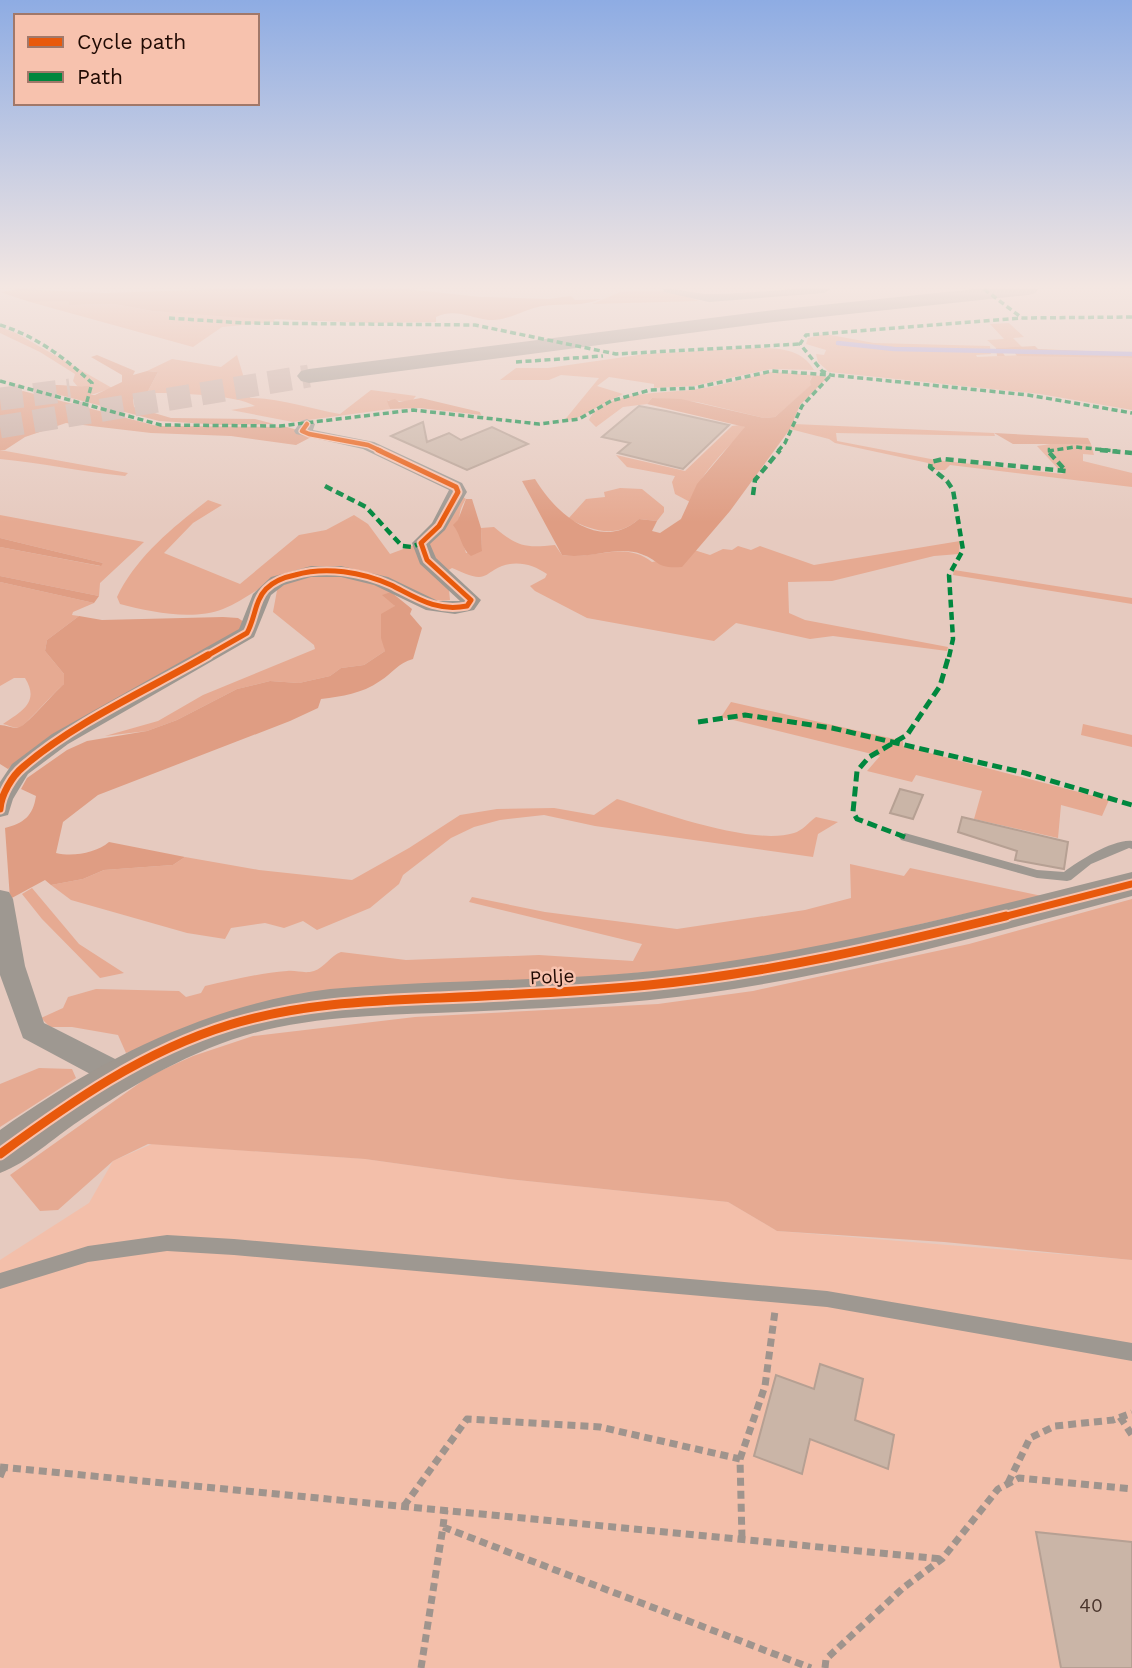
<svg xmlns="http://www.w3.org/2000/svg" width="1132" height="1668" font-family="'Work Sans',sans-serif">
<rect width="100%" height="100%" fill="#e6cabf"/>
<path fill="#f3bfaa" d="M152 1144 365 1159 508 1179 728 1202 777 1231 1132 1260V1668H0V1260L89 1203 113 1161Z"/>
<path fill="#e6aa92" d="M632 291H670L699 301 592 304 620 292Z
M38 300 69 301 70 305 114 304 152 311 275 318 274 322 222 327 193 347 30 302Z
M1009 323 1024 337 1013 338 1022 347 996 348 987 340 1004 339 990 324Z
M0 327 16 333 112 388 91 395 89 387H78L73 381 75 374 40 352 0 333Z
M825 334 874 343 990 346 991 354 976 355 977 357 1022 355 1132 358V410L1040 394 829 372 818 362 816 354 824 355 826 350 806 344 808 338Z
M751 348C774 348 801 347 814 370L771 369 694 386 654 388V384L609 377 597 386 623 394 577 418 563 422 599 378 561 375 549 380H500L516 368H548L645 354Z
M237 355 250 398C280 398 310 409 340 414L371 390 416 396 411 402 388 400 390 409 293 422 231 410 255 406C235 394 173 393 147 393L158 372 147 371 172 359 221 367Z
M772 372 813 375 810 380 812 385 775 417 764 418 697 402 652 398 647 404 623 407 596 427 589 420C604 389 669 394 697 389 722 386 747 377 772 372Z
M794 424 994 433 995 436 836 433 837 441 936 460 1063 474 1037 446 1064 442 1091 444 1094 455 1083 454V461L1132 473V487L950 465 945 470H936L928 463 835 443 829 439 790 429Z
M740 425 745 427 744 431C722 453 701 473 690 502L675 494 672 482 675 476 627 467 616 455 685 471 732 426Z
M0 450 128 473 125 476C83 472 42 463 0 459Z
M620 488 642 489 664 507V512L657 521 639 519C615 540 593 530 568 519L586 499 605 497 604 492Z
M462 496 466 499C454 516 460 534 466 553L482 550 481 528 494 527C518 547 525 548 555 545L562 555C594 560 625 540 652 562L689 556 694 550 710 555 723 549 732 550 738 546 751 550 760 546 814 565 960 541 959 554 934 556 832 581 788 582 789 613 805 620 948 647 947 651 833 636 810 639 736 623 714 641 587 618 535 591 530 586 545 578 547 574C531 563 512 559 494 570 489 573 485 577 479 577 471 577 460 571 452 568L447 571 450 600C430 604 415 591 398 585 369 576 335 573 305 568 275 573 251 598 223 609 192 621 151 612 120 604L117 597C136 557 173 527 208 500L222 505 193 523 164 553 240 584 299 535 326 530 354 515 368 524 390 554 414 545Z
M0 515 144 542 100 583 99 596 0 576V547L100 566 103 563 0 538Z
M954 570 1132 598V604L953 575Z
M303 575 362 578 391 592 395 607 381 626 385 651 364 665 341 668 330 676 299 683 270 681 237 689 177 720 147 731 105 736 158 721 203 695 315 649 314 645 273 612 278 585Z
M0 582 94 603 73 612 72 615 79 616 47 640 45 651 64 674V684C55 691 24 727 19 728 14 728 8 725 3 724 22 711 40 702 25 678H14L0 686Z
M731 702 903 741V746L1109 800 1102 816 1061 805 1058 838 974 819 982 791 916 775 912 782 867 771 880 756 721 717Z
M1083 724 1132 735V747L1081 735Z
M617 799C661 812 752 846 794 833 802 831 809 822 816 817L838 822 818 834 813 857 595 826 544 815 500 820 474 827 451 838 403 875 399 884 370 908 317 930 303 921 284 928 265 923 231 928 225 939 187 933 71 900 51 885 83 879 104 870 173 865 185 857 259 870 352 880 409 848 460 815 497 809 554 808 594 815Z
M850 864 904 876 910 868 1042 896 830 945 724 965 569 979 140 1048 126 1053 118 1035 72 1027H50L41 1018 63 1008 68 997 96 989 179 991 186 997 201 993 205 986C232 980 260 973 287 971 297 970 304 974 314 971 324 968 330 956 341 952L406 960 539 955 633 961 642 944 469 902 472 897 545 912 677 929 805 910 851 898Z
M32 888 79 944 124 973 100 978 42 919 22 894Z
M1132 899V1260L944 1242 777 1231 728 1202 508 1179 365 1159 148 1144 113 1161 58 1210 40 1211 10 1175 151 1075 193 1056 253 1036 415 1017 658 1004 753 991 969 944Z
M39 1068 72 1069 76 1078 0 1127V1084Z"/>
<path fill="#df9d83" d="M19 289 104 293 222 289H406L480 297 549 299 571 296 575 300 601 299C582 307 563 303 542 306 525 309 508 321 489 320 470 318 455 308 436 317V322L370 323 247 318 152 311 114 304 69 305V301L30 302 0 292Z
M1035 346 1038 349 1132 353V358L1017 356 1014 352 1003 353 1005 356H997L996 348Z
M97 355 135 371 133 375 147 371 158 372 147 393 133 399 134 407 171 418 255 419 274 424 223 425 159 421 37 389C58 381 68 388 89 386L91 395H95L122 382V375L91 357Z
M813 375 828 377 800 405 790 429 730 511 682 567C655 569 661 561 641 554 618 545 589 560 562 555L522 481 535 479C556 514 600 553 639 519L657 521 652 531 660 533 681 519 697 484 745 427 647 404 652 398 681 399 764 418 775 417 811 385 810 381Z
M23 391 157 426 287 427 315 435 296 445 231 436 151 433 66 423 25 437 5 450H0V399Z
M421 398 480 412 481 415 419 408 390 409 387 401 395 399 399 402Z
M994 433 1088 438 1091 444H1013Z
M466 499H472L481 528 482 551 471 556C461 549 461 534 453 525L458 520Z
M0 538 103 563 101 566 0 547Z
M0 576 99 596 94 603 0 582Z
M391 592 412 609 410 614 422 628 413 659C398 663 393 673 380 681 361 694 343 696 321 699L318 708 290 721 98 795 63 822 56 853C73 857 96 853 109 842L185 857 173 865 104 870 83 879 51 885 45 880 10 899 5 828C24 823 33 816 36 796L21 789 27 778 67 750 87 741 147 731 177 720 237 689 270 681 299 683 330 676 341 668 364 665 385 651 381 638V614L395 606 382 595Z
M79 616 102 620 223 617 238 618 250 626 35 748 8 769 0 764V725C6 725 11 728 17 728 25 728 54 692 64 684V674L45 651 47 640Z"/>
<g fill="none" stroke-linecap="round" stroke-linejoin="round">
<path stroke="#a89fdb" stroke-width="4.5" d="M838 343 894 349 1132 354"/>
</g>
<path fill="#cab5a7" stroke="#b6a093" stroke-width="2" d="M639 406 666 411 729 425 683 469 618 453 630 443 602 437Z
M423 422 427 442 449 433 461 440 492 427 528 444 467 470 391 436Z
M900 789 923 795 913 819 890 813Z
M962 817 1068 842 1064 869 1015 860 1017 851 958 832Z
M820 1364 863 1379 855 1420 894 1435 888 1469 810 1439 802 1474 754 1456 776 1375 814 1389Z
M1036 1532 1132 1542V1668H1061Z"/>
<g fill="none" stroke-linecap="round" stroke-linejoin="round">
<path stroke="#c8ada3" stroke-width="23" stroke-dasharray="23 11" stroke-linecap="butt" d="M0 399 70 390
M0 427 309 376"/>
<path stroke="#9f948d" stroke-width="7" stroke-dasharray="8 5" stroke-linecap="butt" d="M1120 1417 1132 1435
M740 1459 765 1386 775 1311
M0 1467 942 1559
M0 1477 4 1467
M1008 1483 1030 1438 1055 1426 1113 1420 1132 1413
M404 1506 467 1419 600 1427 740 1459 742 1539
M443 1527 445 1510
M421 1668 443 1527 811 1668
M825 1668 826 1659 903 1588 942 1559 998 1489 1019 1478 1132 1489"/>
<path fill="#9e9891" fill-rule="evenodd" d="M905 833 1037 870 1064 872C1079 861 1113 839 1132 841V849L1129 848 1091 864 1071 880 1067 881 1037 878 901 840 899 837Z
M167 1235 234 1239 827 1291 1132 1343V1361L827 1307 234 1255 167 1251 88 1262 0 1289V1273L88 1246Z"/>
<path fill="#9e9891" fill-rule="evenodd" d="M663 289C679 288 694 294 711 294 751 295 791 286 830 289L824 293 709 302 664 292Z
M307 419 315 424 313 430 374 442 462 483 467 492 445 530 430 544 436 558 481 600 474 610 455 614 426 610 374 585 341 577H311L284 585 271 595 254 637 68 744 28 774 13 799 8 815 0 817V782L12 764 52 734 239 629 253 594 271 577 311 566H341L388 577 438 601H460L420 564 412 543 432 523 449 490 363 449 296 434 294 431 301 421Z
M0 890 9 892 13 899 25 966 44 1023 127 1065 132 1074 127 1083 117 1086 107 1083 23 1038 0 975Z"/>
<path fill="#9f978f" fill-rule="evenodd" d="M1132 872V896C973 938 814 983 650 1000 579 1007 508 1010 436 1013 379 1015 321 1017 265 1030 197 1047 137 1082 79 1121 53 1138 29 1162 0 1173V1130C101 1059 206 1005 330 989 446 979 564 982 680 968 833 949 983 909 1132 872Z"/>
<path fill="#a0968d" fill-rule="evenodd" d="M975 289H1038L1035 293 1028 295 774 322 309 383 301 381 297 376 301 371 309 369 774 310Z"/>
<path stroke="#00873e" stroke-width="3.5" stroke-dasharray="6 3.5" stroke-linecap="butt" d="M984 289 1022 318
M1132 317 1022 318 806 335 800 344 822 371 831 375 1028 395 1132 413
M169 318 244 323 475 325 616 354 800 344
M0 325C36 336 65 358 92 383L86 405
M516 362 603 356
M0 381 161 425 280 426 413 410 539 424 579 419 611 401 650 390 694 388 772 371 831 375
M778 451 785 443 802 406 831 375
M1048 451 1075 447 1117 451"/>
<path stroke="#00873e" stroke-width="4.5" stroke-dasharray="8 4.5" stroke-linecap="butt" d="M1100 450 1132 453
M325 486 366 507 402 546 412 547 421 543
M753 495 755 480 780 450
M949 657 953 639 949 575 963 550 953 490 947 481 930 467 931 462 943 459 1066 471 1047 450H1050"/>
<path stroke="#00873e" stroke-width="5" stroke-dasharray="10 5" stroke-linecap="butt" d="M698 722 745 715 832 728 1025 773 1132 805
M905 837 857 819 853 812 857 771 869 757 907 735 940 686 949 655"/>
<g stroke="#f7c2ae" stroke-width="7">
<path id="cycleway-far3" d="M307 424 302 431 309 434 368 445 381 451"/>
</g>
<g stroke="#f7c2ae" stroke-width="9">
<path id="cycleway-far2" d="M205 657 247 633C255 619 255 600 266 589 274 581 285 577 295 575 326 566 362 572 391 585 417 598 436 612 467 606L471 600 427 560 421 543 439 526 458 492 456 487 378 450"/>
</g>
<g stroke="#f7c2ae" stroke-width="11">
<path id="cycleway-far1" d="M0 809C1 795 12 776 23 767 73 723 149 689 208 655
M999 918 1132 884"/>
</g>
<g stroke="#f7c2ae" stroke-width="13">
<path id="cycleway" d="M0 1154C71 1102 144 1051 229 1025 297 1004 367 1001 438 998 508 995 579 992 649 985 770 973 889 945 1006 916"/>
</g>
<use href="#cycleway-far3" stroke="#e8590c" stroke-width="4.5"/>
<use href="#cycleway-far2" stroke="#e8590c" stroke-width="5"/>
<use href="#cycleway-far1" stroke="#e8590c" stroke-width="7"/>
<use href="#cycleway" stroke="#e8590c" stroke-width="9"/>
</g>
<linearGradient id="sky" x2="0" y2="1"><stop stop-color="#8eace3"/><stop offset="0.55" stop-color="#f4e7e2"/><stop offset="1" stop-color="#f4e7e2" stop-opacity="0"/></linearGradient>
<rect width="1132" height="522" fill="url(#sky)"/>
<g text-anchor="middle" stroke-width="5" stroke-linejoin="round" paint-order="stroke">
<g font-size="19" fill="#200a03" stroke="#f7c2ae">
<text transform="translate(552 976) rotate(-3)" y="7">Polje</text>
</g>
<g font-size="19" fill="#4a352c">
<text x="1091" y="1612">40</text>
</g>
</g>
<rect x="14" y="14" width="245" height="91" fill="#f7c2ae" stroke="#a1786a" stroke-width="2"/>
<rect x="28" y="37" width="35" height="10" fill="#e8590c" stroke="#a1786a" stroke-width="2"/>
<text x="77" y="49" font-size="21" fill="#200a03">Cycle path</text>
<rect x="28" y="72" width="35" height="10" fill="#00873e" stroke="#a1786a" stroke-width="2"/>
<text x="77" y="84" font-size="21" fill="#200a03">Path</text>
</svg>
